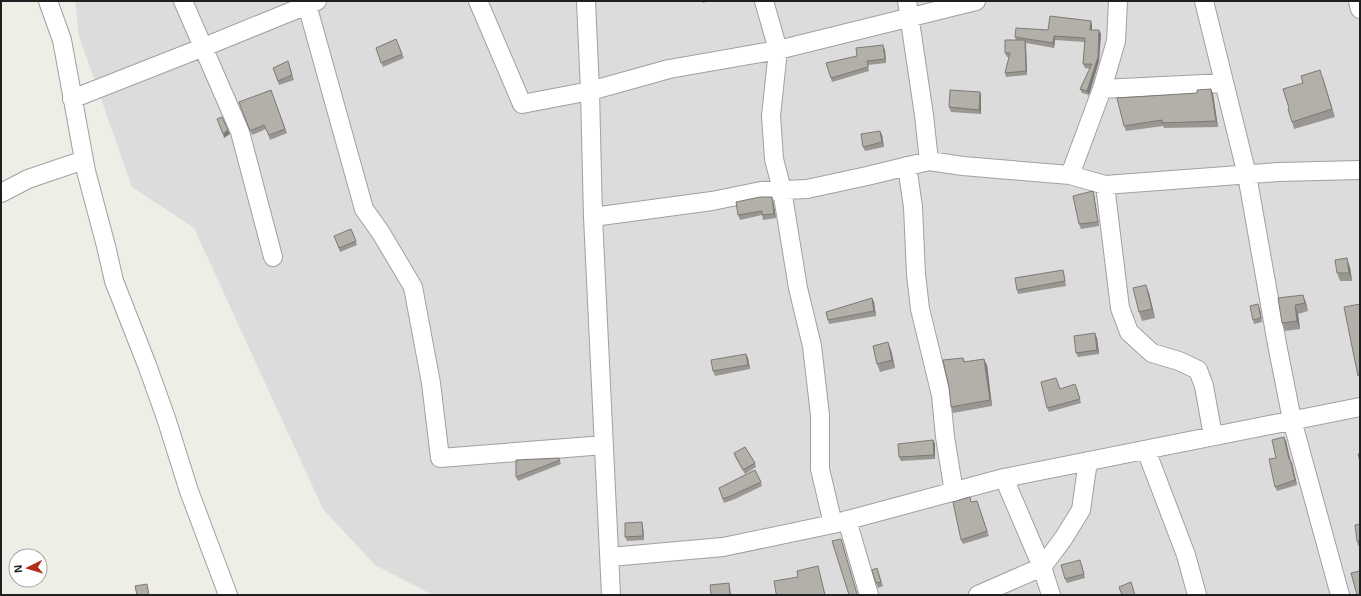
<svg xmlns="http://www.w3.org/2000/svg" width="1361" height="596" font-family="Helvetica,sans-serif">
<rect width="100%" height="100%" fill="#eeede6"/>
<path fill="#dddcdc" d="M75 1H1360V595H433L375 565 323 509 194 228 132 187 79 36Z"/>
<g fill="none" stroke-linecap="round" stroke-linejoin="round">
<g stroke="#a0a0a0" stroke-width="20">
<path id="minor" d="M48 1 62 40 86 171 106 246 114 281 147 365 166 418 189 491 228 595
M183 1 240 132 273 257
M306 1 364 209 381 233 413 287 431 383 440 458 604 445
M478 1 522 104 590 91 669 69 778 50 976 1
M586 1 590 91 593 217 611 595
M764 1 778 50 771 116 774 159 782 190 798 288 812 346 820 415V469L833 524
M1204 1 1247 175 1277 344 1292 420 1340 595
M1358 1 1360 9
M1102 89 1224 83
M72 99 204 47 317 1
M929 161 963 166 1070 175 1105 185 1278 172 1360 170
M907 166 913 207 916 274 920 309 941 395 945 437 954 492
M1070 175 1102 89 1116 41 1118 1
M1105 185 1120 308 1129 332 1152 353 1179 361 1198 370 1204 386 1213 436
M1 193 28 179 84 160
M593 217 712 201 761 191 807 189 867 176 929 161 924 115 907 1
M1146 450 1186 555 1197 595
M1004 478 1042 567 1051 595
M847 520 869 595
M610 557 723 547 833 524 1004 478 1360 407
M978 595 1042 567 1063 539 1081 510 1088 461"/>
</g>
<use href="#minor" stroke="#fff" stroke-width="18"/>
</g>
<path fill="#9a9691" d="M702 1H709L703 3Z
M1092 25V30L1101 34 1099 61 1089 95 1082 93 1080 89 1090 69 1085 68 1083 64 1085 42 1055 40 1054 48 1026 43V45L1027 75 1006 77 1005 73 1009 57H1007L1005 53 1016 40 1015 37 1048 30Z
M396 39 404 58 383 67 376 48Z
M885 50 886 63 868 65 869 71 832 82 826 63Z
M288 61 294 80 279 85 273 68Z
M1323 77 1335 117 1294 129 1292 122 1289 108Z
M1211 89 1213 94 1218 127 1164 128 1163 126 1126 131 1124 126 1197 93Z
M271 90 287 133 270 140 266 129 252 135 239 102Z
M980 92 981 96V114L951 112 949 107Z
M880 131 882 135 884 147 865 151 863 147Z
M1094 195 1099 226 1081 229 1079 224Z
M772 197 773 201 776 218 763 220 762 215 740 220 738 215Z
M351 229 357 245 340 252 336 241Z
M1350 267 1352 281H1340L1337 273Z
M1063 270 1064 274 1066 286 1018 294 1017 290Z
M1149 293 1155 318 1142 321 1139 312Z
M1303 295 1306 303 1308 311 1298 314 1300 329 1285 331 1282 323Z
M872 298 874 302 876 316 829 324 828 320Z
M1260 309 1262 322 1254 324 1253 320Z
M1097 338 1099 354 1078 357 1076 353Z
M891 350 895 368 880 372 877 364Z
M748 358 750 369 715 376 713 371Z
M963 358 965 362 987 365 992 406 953 413 951 407Z
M1077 388 1081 403 1049 412 1047 408 1060 389Z
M933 440 935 444V459L901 461 899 457Z
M1286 441 1290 459 1292 463 1297 485 1277 491 1275 487 1276 458Z
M734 453 755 463 756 467 745 474 735 457Z
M559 458 561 464 518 481 516 477Z
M761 482 762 486 735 499 724 503 719 488Z
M977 501 989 536 963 544 961 540 972 502Z
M642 522 643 527 644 540 627 541 625 537Z
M1360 524V545L1358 546 1357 541Z
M1082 565 1085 578 1067 583 1065 579Z
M877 568 883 586 878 588 876 583Z"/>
<path fill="#7d7a76" d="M1091 21 1092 25V35L1090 30Z
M1099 30 1101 34 1099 61 1089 95 1087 91Z
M1054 36 1055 40 1054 48 1053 43Z
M1025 40 1026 45 1027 75 1026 71Z
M883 45 885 50 886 63 885 59Z
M1211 89 1213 94 1218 127 1216 121Z
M980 92 981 96V114L979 110Z
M228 130 230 134 224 138 223 134Z
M880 131 882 135 884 147 882 142Z
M1093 191 1094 195 1099 226 1098 222Z
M772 197 773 201 776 218 774 214Z
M1347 258 1350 267 1352 281 1349 273Z
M1146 285 1149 293 1155 318 1152 309Z
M1303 295 1306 303 1308 311 1305 303Z
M872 298 874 302 876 316 874 311Z
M1258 304 1260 309 1262 322 1261 318Z
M1295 305 1298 314 1300 329 1297 321Z
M1095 333 1097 338 1099 354 1097 350Z
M888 342 891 350 895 368 892 360Z
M746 354 748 358 750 369 748 365Z
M984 359 987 365 992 406 990 400Z
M1284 437 1286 441 1291 463 1289 459Z
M933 440 935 444V459L934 455Z
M1290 459 1292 463 1297 485 1295 480Z
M642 522 643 527 644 540 643 536Z
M729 583 730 588 731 595H730Z"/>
<path fill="#b3afa9" stroke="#7d7a76" d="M1050 16 1091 21 1090 30H1099L1098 57 1087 91 1080 89 1092 64H1083L1085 38 1054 36 1053 43 1015 37 1016 28 1048 30Z
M396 39 402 54 381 63 376 48Z
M1005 40H1025L1026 71 1005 73 1010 53H1005Z
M883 45 885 59 867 61 868 67 831 78 826 63 857 56 856 48Z
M288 61 292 75 278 81 273 68Z
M1320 70 1332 109 1292 122 1288 109 1289 108 1283 89 1303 83 1301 76Z
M1211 89 1216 121 1162 123V120L1124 126 1117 98 1197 93V90Z
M271 90 285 129 269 135 264 125 250 131 239 102Z
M950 90 980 92 979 110 949 107Z
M222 117 228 130 223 134 217 119Z
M880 131 882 142 863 147 861 134Z
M1093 191 1098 222 1079 224 1073 196Z
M760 197H772L774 214 762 215V211L738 215 736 202Z
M351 229 356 241 339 248 334 236Z
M1347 258 1349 273H1337L1335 260Z
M1063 270 1065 281 1017 290 1015 278Z
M1146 285 1152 309 1139 312 1133 288Z
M1303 295 1305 303 1295 305 1297 321 1282 323 1278 298Z
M872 298 874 311 828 320 826 312Z
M1258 304 1261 318 1253 320 1250 306Z
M1360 304V375L1358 376 1344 307Z
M1095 333 1097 350 1076 353 1074 336Z
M888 342 892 360 877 364 873 346Z
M746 354 748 365 713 371 711 360Z
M963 358 964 362 984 359 990 400 951 407 949 387 943 360Z
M1056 378 1060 389 1075 384 1080 399 1047 408 1041 382Z
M1284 437 1289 459H1290L1295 480 1275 487 1269 459 1276 458 1272 440Z
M933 440 934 455 899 457 898 444Z
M745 447 755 463 743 470 734 453Z
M1358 454H1360V461Z
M559 458 560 460 516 477V460Z
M755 470 761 482 733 495 723 499 719 488Z
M970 497 971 502 977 501 987 531 961 540 953 502Z
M642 522 643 536 625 537V523Z
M1360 524V541H1357L1355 525Z
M841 539 857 594 858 595H849L832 541Z
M1080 560 1084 574 1065 579 1061 565Z
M818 566 825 595H777L776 593 774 581 798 577 797 571Z
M877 568 881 582 876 583 872 570Z
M1360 571V595H1357L1351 573Z
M1131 582 1135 595H1122L1119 587Z
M729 583 730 595H711L710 585Z
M147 584 149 595H137L135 586Z"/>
<rect width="1361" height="596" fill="none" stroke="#1f1f1f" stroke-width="4"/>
<g transform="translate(28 568) rotate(265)"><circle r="19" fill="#ffffff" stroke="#a5a5a5"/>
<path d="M0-3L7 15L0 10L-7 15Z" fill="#b42d19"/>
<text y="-6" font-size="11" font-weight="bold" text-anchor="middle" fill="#1f1f1f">N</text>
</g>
</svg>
